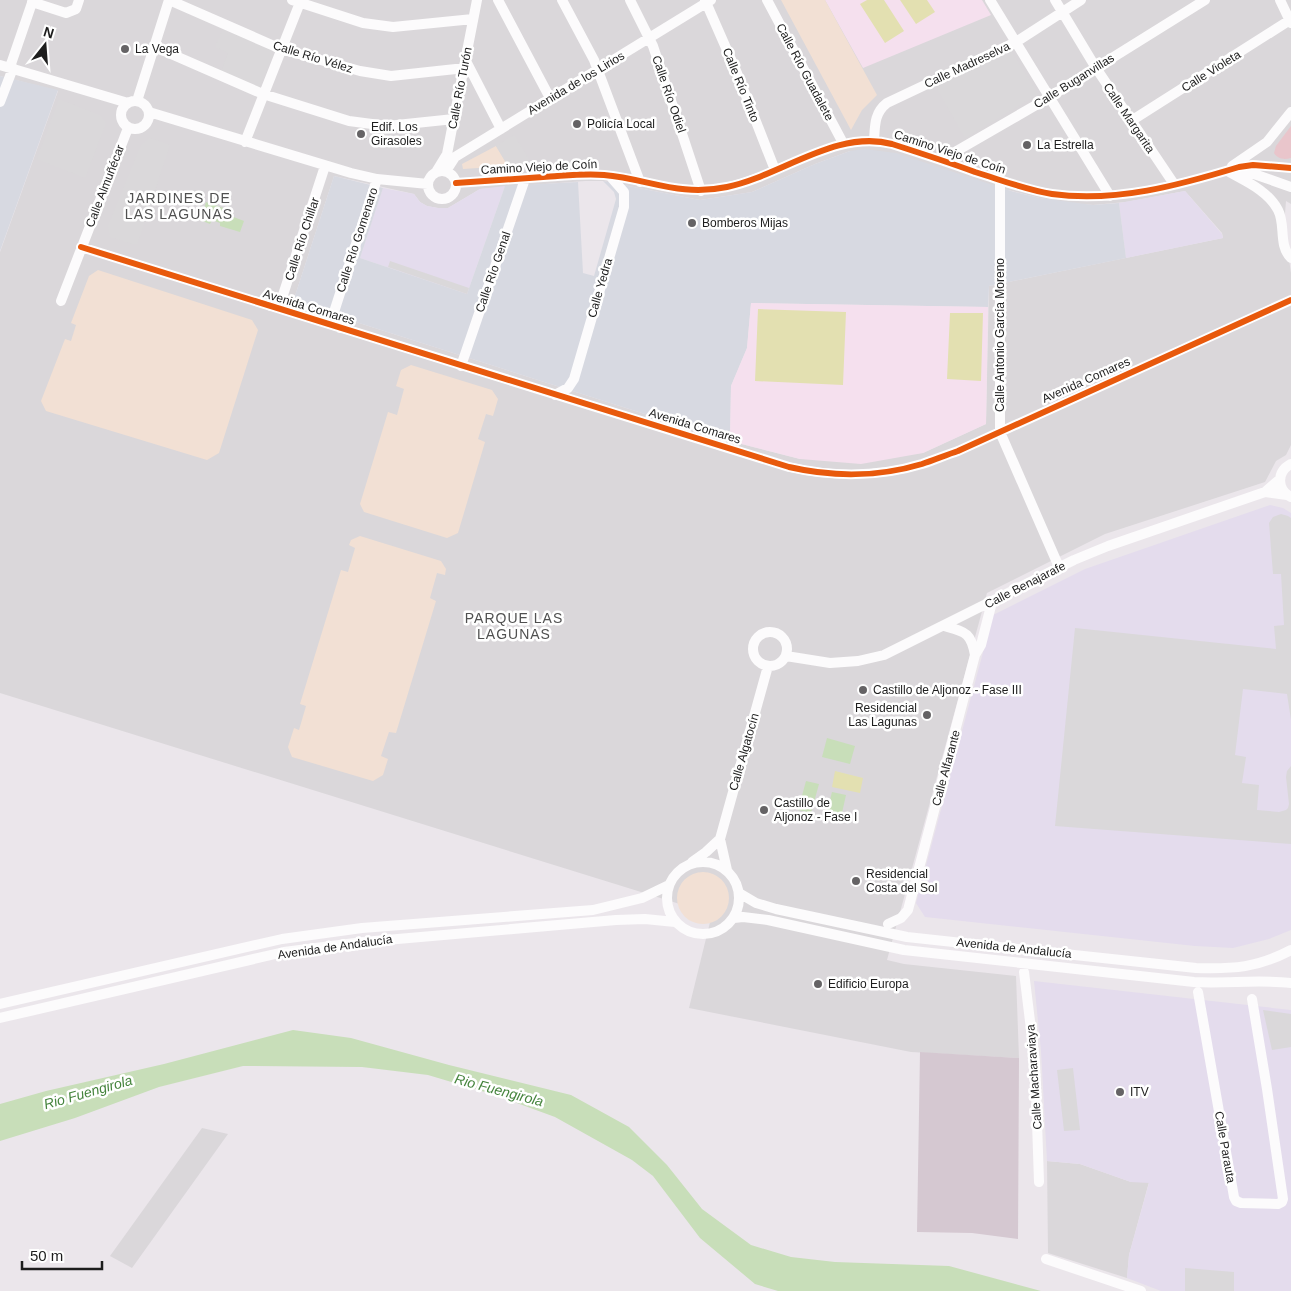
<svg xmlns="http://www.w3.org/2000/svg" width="1291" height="1291" font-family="Arial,sans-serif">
<rect width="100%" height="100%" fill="#ebe6eb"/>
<path fill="#dad7da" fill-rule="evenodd" d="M0 0H1291V204L1286 201 1284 226 1291 273V445L1286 455 1276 461 1265 482 1105 534 987 593 887 960 904 964 1016 976 1019 1058 911 1052 689 1008 712 914 0 693V252L58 91 0 76ZM850 151 1040 198 1070 203 1093 205 1126 202 1185 191 1222 233 1223 238 989 286 986 424 923 453 800 459 730 441 293 302 334 176 414 194 420 202 427 206 438 208H448L480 189 585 181H603L700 200 752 192 815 164Z
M202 1128 228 1134 132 1268 110 1256Z
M1047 1161 1080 1164 1131 1182H1149L1129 1255 1127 1278 1048 1253Z"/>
<path fill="#e4dced" d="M505 186 467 294 360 258 383 188 414 194 420 202 427 206 438 208H448L480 189Z
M1185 191 1222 234 1223 238 1126 258 1119 203Z
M1270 505 1283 508 1291 513V930L1269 939 1233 948 1195 946 925 917 916 903 993 615 1085 569Z
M1034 981 1291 1010V1291H1161L1127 1278 1129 1255 1149 1183 1131 1182 1080 1164 1047 1161 1041 1051Z"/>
<path fill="#d7d9e1" d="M0 76 58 90 0 251Z
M865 149 896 153 1011 191 1040 198 1093 205 1119 203 1126 258 989 286 988 307 751 303 747 348 731 386 730 441 293 302 334 176 383 188 360 258 467 294 505 186 578 182 583 273 594 276 616 199 614 192 603 181 700 200 752 192 815 164 850 151Z"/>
<path fill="#f5e0ee" d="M825 0H982L991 15 863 68Z
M751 303 988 307 986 424 923 453 861 464 800 459 730 441 731 386 747 348Z"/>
<path fill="#d5c8d1" d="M920 1052 1019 1058 1018 1239 972 1233 917 1232Z"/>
<path fill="#e9c5cb" d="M1291 126V158C1284 160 1278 159 1274 153L1276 146Z"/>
<path fill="#f2e0d4" d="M781 0H825L877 95 862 110 851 130Z
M496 146 508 166 463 169 462 164Z
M98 270 252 320 258 330 219 453 207 460 46 411 41 401 65 339 71 341 76 325 71 323 89 276Z
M411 365 492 390 498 399 493 416 486 414 478 439 485 442 458 533 447 538 364 512 360 504 388 412 397 415 404 389 396 386 401 370Z
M360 536 441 561 446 569 445 575 437 573 430 598 436 601 396 733 389 732 381 756 388 759 383 775 373 781 292 757 288 747 294 728 299 730 306 706 300 704 341 570 348 572 355 548 349 545 351 540Z
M677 898a26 26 0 1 1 52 0a26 26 0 1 1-52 0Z"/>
<path fill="#e3e0b1" d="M867 0H884L904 31 885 43 860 4Z
M900 0H927L935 12 916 24Z
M758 309 846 312 843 385 755 381Z
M950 313H983L981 381 947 379Z
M835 771 863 778 860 793 832 787Z"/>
<path fill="#dad8da" d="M223 29 271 50 273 55 260 86 257 88 221 72 228 53 215 47Z
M1011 51 1038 94 965 138 936 87Z
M59 99 100 115 106 123 85 178 37 159Z
M514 135 531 163 508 166 496 146Z
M150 138 170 145 137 245 110 237 108 226 141 145Z
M390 261 469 288 467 294 388 267Z
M1281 514 1288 516 1291 518V720L1287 694 1243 689 1235 755 1246 757 1242 783 1259 785 1257 810 1279 812 1286 810 1288 808 1289 804 1286 777 1287 771 1291 766V844L1055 826 1075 628 1276 649 1274 626 1284 625 1281 574H1273L1269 523 1273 517Z
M1263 1010 1291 1014V1047L1272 1050Z
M1073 1068 1080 1130 1064 1131 1057 1070Z
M1185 1268 1234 1272V1291H1185Z"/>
<path fill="#c8deb9" d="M206 202 232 211 231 216 244 221 240 232 220 226V223L212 220 210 224 200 220Z
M827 738 855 746 850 764 822 757Z
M806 781 819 784 811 813 798 810Z
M832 792 846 795 840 822 825 819Z
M293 1030 351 1038 449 1065 571 1095 629 1127 667 1165 702 1209 751 1245 791 1257 835 1262 949 1266 1041 1291H778L755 1284 700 1238 653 1176 632 1160 555 1117 495 1095 428 1075 362 1067 243 1066 159 1087 75 1118 0 1141V1104L46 1091 164 1064Z"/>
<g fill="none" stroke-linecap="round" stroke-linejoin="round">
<path stroke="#fcfbfc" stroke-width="10" d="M169 0 281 49 360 71 391 76 465 68
M292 0 363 23 393 27 473 19
M498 0 550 98
M562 0 594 60 640 182
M630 0 653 46 701 191
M705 0 737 73 775 170
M767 0 843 143
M990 0 1110 196
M1055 0 1096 68 1174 184
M1280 0 1291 23
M32 2 66 13 76 9 79 0
M155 47 263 94 349 121 387 126 454 119
M466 61 501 129
M0 65 128 103
M10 67 33 0
M121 115a14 14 0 1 1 28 0a14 14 0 1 1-28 0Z
M137 101 169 0
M0 102 13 68
M149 112 351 173 377 179 428 184
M1131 121 1290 20
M874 141C875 126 874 113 887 103L1016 42 1081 0
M245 142 301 0
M941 160 1043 101 1205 0
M1232 166 1267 142 1291 112
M428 185a14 14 0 1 1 28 0a14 14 0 1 1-28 0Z
M446 171 455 157 711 0
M436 172 447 154 477 0
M1229 172C1247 182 1268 191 1278 210 1286 225 1278 245 1291 258
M1233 172 1254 174 1291 187
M1000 180V432L1059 567
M456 183C485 181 514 179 543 177 563 176 584 173 604 175 649 179 679 197 727 187 781 176 836 129 892 144 920 153 948 162 975 172 1001 180 1026 190 1052 194 1115 203 1180 185 1239 167L1253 165 1291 168
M81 247 789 467C832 477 879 477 922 464 934 460 946 455 958 451L1291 300
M61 301 128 128
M270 306 279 302 282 298 325 166
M340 328 335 324 334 312 377 179
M461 366 525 179
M555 395 568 388 574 379 624 207V192L610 176
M1291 464C1276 472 1277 490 1291 497
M1280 479 1265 492 1287 495
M944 626C965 632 971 632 975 655
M753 649a17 17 0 1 1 34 0a17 17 0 1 1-34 0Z
M786 656 830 663 858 661 884 655 1074 560 1108 546 1265 492
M720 839 768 666
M667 898a36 36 0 1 1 72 0a36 36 0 1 1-72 0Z
M692 862 706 852 720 839 727 870
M739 893 756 903 776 909 907 937 1196 968C1234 969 1257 968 1291 950
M734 918 743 917 768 920 904 950 1194 982C1227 984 1257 979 1291 983
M888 924 901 918 908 910 975 655 981 645 992 602
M1024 972 1035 1062 1039 1182
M1198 992 1234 1197 1236 1201 1241 1203 1278 1204 1282 1202 1283 1199 1267 1089 1252 999
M0 1004 282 939 362 928 593 910 642 898 669 885
M0 1018 284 952 363 942 616 920 645 919 675 922
M1046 1259 1141 1291"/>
<g stroke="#fff" stroke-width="9">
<path id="cycleway" d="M456 183C485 181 514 179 543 177 563 176 584 173 604 175 649 179 679 197 727 187 781 176 836 129 892 144 920 153 948 162 975 172 1001 180 1026 190 1052 194 1115 203 1180 185 1239 167L1253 165 1291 168
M81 247 789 467C832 477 879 477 922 464 934 460 946 455 958 451L1291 300"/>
</g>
<use href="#cycleway" stroke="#e8590c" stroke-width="6"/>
</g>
<g fill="#656365" stroke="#fff" stroke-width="2">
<circle cx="125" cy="49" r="5"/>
<circle cx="577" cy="124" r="5"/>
<circle cx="361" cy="134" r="5"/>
<circle cx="1027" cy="145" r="5"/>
<circle cx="692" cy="223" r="5"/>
<circle cx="863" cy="690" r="5"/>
<circle cx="927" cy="715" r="5"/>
<circle cx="764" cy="810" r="5"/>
<circle cx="856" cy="881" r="5"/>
<circle cx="818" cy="984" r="5"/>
<circle cx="1120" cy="1092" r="5"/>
</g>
<g text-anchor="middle" stroke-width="5" stroke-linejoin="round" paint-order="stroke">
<g font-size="12" fill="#1d1d1d" stroke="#fff" text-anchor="start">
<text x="135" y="53">La Vega</text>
<text x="587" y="128">Policía Local</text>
<text x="371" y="131">Edif. Los<tspan x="371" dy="14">Girasoles</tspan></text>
<text x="1037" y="149">La Estrella</text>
<text x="702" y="227">Bomberos Mijas</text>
<text x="873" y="694">Castillo de Aljonoz - Fase III</text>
<text x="917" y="712" text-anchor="end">Residencial<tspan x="917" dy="14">Las Lagunas</tspan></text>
<text x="774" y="807">Castillo de<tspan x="774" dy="14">Aljonoz - Fase I</tspan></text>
<text x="866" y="878">Residencial<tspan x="866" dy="14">Costa del Sol</tspan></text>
<text x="828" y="988">Edificio Europa</text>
<text x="1130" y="1096">ITV</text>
</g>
<g font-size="12" fill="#1d1d1d" stroke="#fff">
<text transform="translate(313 57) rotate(17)" y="4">Calle Río Vélez</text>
<text transform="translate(967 65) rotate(-25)" y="4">Calle Madreselva</text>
<text transform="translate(1211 71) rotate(-32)" y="4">Calle Violeta</text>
<text transform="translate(805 72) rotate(62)" y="4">Calle Río Guadalete</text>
<text transform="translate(1074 81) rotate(-32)" y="4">Calle Buganvillas</text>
<text transform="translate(576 83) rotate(-31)" y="4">Avenida de los Lirios</text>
<text transform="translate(741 85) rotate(68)" y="4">Calle Río Tinto</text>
<text transform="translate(460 88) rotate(-79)" y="4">Calle Río Turón</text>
<text transform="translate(669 94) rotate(71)" y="4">Calle Río Odiel</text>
<text transform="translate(1129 118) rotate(56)" y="4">Calle Margarita</text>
<text transform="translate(950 152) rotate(18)" y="4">Camino Viejo de Coín</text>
<text transform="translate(539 167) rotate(-3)" y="4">Camino Viejo de Coín</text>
<text transform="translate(105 186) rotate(-69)" y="4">Calle Almuñécar</text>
<text transform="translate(302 239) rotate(-72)" y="4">Calle Río Chillar</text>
<text transform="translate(357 240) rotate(-72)" y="4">Calle Río Gomenaro</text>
<text transform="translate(493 272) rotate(-71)" y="4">Calle Río Genal</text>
<text transform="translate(600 288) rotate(-74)" y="4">Calle Yedra</text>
<text transform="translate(309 307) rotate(17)" y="4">Avenida Comares</text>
<text transform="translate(1000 335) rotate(-90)" y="4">Calle Antonio García Moreno</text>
<text transform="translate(1086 380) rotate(-24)" y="4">Avenida Comares</text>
<text transform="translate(695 426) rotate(17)" y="4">Avenida Comares</text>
<text transform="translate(1025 585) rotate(-27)" y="4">Calle Benajarafe</text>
<text transform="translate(744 752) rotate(-74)" y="4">Calle Algatocín</text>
<text transform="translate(946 768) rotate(-75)" y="4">Calle Alfarante</text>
<text transform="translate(335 947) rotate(-8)" y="4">Avenida de Andalucía</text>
<text transform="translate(1014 948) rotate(6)" y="4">Avenida de Andalucía</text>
<text transform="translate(1034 1077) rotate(-94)" y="4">Calle Macharaviaya</text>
<text transform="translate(1225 1147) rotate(80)" y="4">Calle Parauta</text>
</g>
<g font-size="14" letter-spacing="1" fill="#505050" stroke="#fff">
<text x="179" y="203">JARDINES DE<tspan x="179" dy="16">LAS LAGUNAS</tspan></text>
<text x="514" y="623">PARQUE LAS<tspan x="514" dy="16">LAGUNAS</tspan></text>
</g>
<g font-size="14" font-style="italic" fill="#45843d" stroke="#fff">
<text transform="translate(499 1090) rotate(15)" y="5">Rio Fuengirola</text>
<text transform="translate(88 1092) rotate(-16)" y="5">Rio Fuengirola</text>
</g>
</g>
<g transform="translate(45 45) rotate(17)" stroke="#ffffff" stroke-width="4" paint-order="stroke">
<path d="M0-4L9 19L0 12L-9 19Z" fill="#1d1d1d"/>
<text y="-8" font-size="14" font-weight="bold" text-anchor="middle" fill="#1d1d1d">N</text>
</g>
<path d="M22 1261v8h80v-8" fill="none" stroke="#1d1d1d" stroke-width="2.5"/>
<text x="30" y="1261" font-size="15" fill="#1d1d1d" stroke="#ffffff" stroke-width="4" paint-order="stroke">50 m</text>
</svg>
